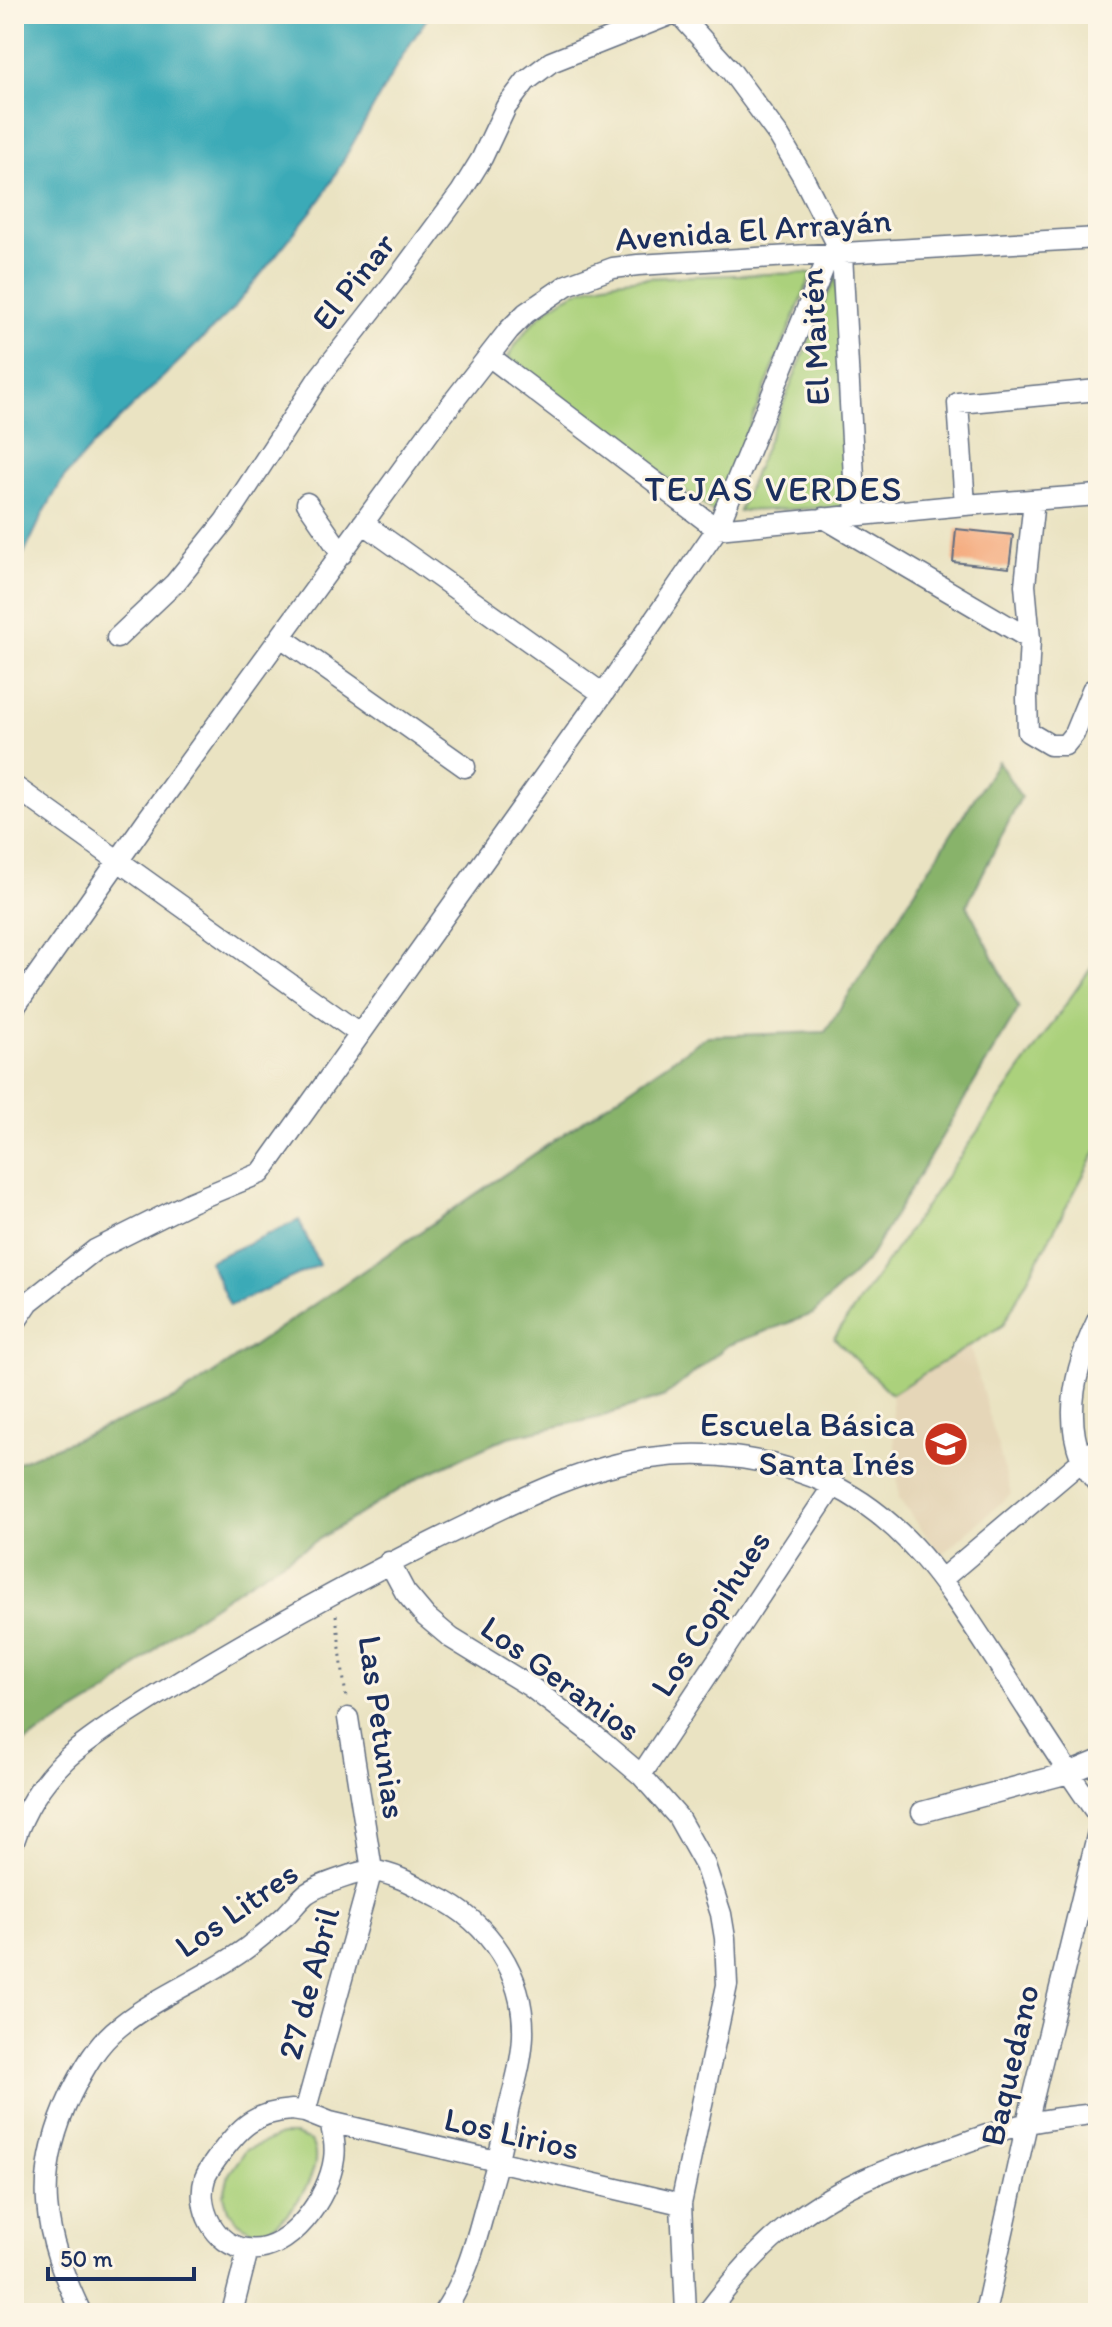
<svg xmlns="http://www.w3.org/2000/svg" width="1112" height="2327" font-family="Itim,sans-serif">
<rect width="100%" height="100%" fill="#fcf5e5"/>
<filter id="ink" filterUnits="userSpaceOnUse"><feTurbulence type="fractalNoise" baseFrequency=".0125" numOctaves="2"/><feDisplacementMap in="SourceGraphic" scale="16" xChannelSelector="R" yChannelSelector="G"/><feConvolveMatrix kernelMatrix="1 2 1 2 8 2 1 2 1" color-interpolation-filters="sRGB"/></filter>
<filter id="wash" filterUnits="userSpaceOnUse"><feTurbulence type="fractalNoise" baseFrequency=".006" numOctaves="4" result="noise"/><feDisplacementMap in="SourceGraphic" scale="32" xChannelSelector="R" yChannelSelector="G"/><feGaussianBlur stdDeviation="1.8" result="paint"/><feColorMatrix in="noise" values="0 0 0 0 0 0 0 0 0 0 0 0 0 0 0 0 0 1.4 0 .05"/><feComposite in="paint" operator="in"/></filter>
<g filter="url(#wash)">
<rect width="100%" height="100%" fill="#eae3c2"/>
<path fill="#e5d6b8" d="M970 1346 1011 1494 941 1555 899 1499 891 1394Z"/>
<path fill="#abd17b" stroke="#63806c" stroke-width="2" d="M812 273 714 513 508 357C556 277 611 279 695 276 734 275 773 274 812 273Z
M836 275 847 507 739 511Z
M1098 958V1148L1003 1325 891 1394 834 1338Z
M281 2135H295L311 2141C312 2143 315 2151 315 2154 317 2176 292 2215 273 2226 268 2229 261 2230 254 2232L238 2222 228 2210 224 2195 229 2174 246 2150Z"/>
<path fill="#88b36b" stroke="#527164" stroke-width="2" d="M998 761 1021 797 967 905 1019 1008 868 1260 813 1314 728 1345 665 1396 597 1418 508 1437 422 1476 249 1582 173 1633 109 1691 14 1749V1464L177 1398 707 1036 825 1032Z"/>
<path fill="#3aaab7" stroke="#2a6c8a" stroke-width="2" d="M14 14H430L404 53 322 198 232 310 93 445 63 479 43 514 25 552 14 568Z
M299 1220 319 1265 230 1306 209 1261Z"/>
<g id="blocks">
<path fill="#f4a87a" d="M956 529 1013 535 1009 568 953 562Z"/>
</g>
</g>
<g filter="url(#ink)">
<use href="#blocks" fill-opacity="0" stroke="#636e81" stroke-width="2"/>
<g fill="none" stroke-linecap="round" stroke-linejoin="round">
<g stroke="#636e81" stroke-width="23">
<path id="minor" d="M679 14 731 71 779 136 802 175 842 254 856 515
M489 356 717 529 965 505 1098 495
M1034 500 1025 585 1030 639 1027 698 1028 732 1050 745H1065L1074 734 1092 690 1098 688
M307 503 342 554
M965 505 958 403 1098 390
M824 518 1030 639
M363 523 603 694
M281 637 465 767
M117 638 175 583 225 521 318 379 398 277 461 192 482 158 506 107 526 81 551 62 672 14
M14 786 360 1034
M14 1008 147 820 431 430 509 330 526 313 567 285 613 268 638 265 1098 238
M1098 1319C1077 1362 1063 1411 1081 1458 1085 1468 1092 1476 1098 1484
M14 1324 29 1302 95 1250 191 1202 261 1173 603 694 717 529 829 255
M389 1562 405 1592 426 1617 451 1638 531 1687 595 1736 641 1775 678 1817 705 1865 721 1914 725 1938 727 1985 681 2204 686 2313
M942 1579 1098 1447
M641 1775 833 1486
M922 1812 1069 1773 1098 1761
M14 1841C24 1811 42 1782 65 1760 82 1744 101 1732 120 1719 159 1694 198 1670 238 1647 314 1603 390 1562 469 1524 526 1496 588 1466 650 1458 712 1449 776 1459 832 1485 911 1523 953 1595 999 1665 1031 1715 1063 1766 1098 1815
M292 2110 305 2112 330 2122C333 2134 336 2146 334 2159 329 2196 290 2255 246 2249 214 2245 196 2207 205 2178 208 2170 213 2164 218 2157 239 2128 254 2112 292 2110Z
M305 2112 372 1870 348 1718
M330 2122 681 2204
M81 2313C43 2232 32 2177 71 2094 84 2068 97 2044 120 2026 160 1994 208 1977 248 1947 261 1937 273 1927 285 1916 292 1909 299 1900 306 1894 319 1885 336 1880 351 1875 358 1873 367 1870 374 1871 396 1874 416 1886 435 1896 489 1922 525 1975 523 2036 522 2060 515 2084 509 2107 504 2131 500 2155 493 2178 480 2224 471 2273 443 2313
M232 2313 248 2250
M707 2313C729 2284 752 2256 781 2232 832 2188 892 2166 955 2146 978 2138 1002 2129 1025 2124 1049 2118 1074 2117 1098 2113
M985 2313 1027 2123 1098 1832"/>
</g>
<path stroke="#636e81" stroke-width="3" stroke-dasharray="2 6" stroke-linecap="butt" d="M336 1615 346 1698"/>
<use href="#minor" stroke="#fff" stroke-width="20"/>
</g>
</g>
<defs>
<g id="school-disc" transform="scale(2.3)"><circle r="9.5" fill="#c8321e" stroke="#fcf5e5"/><path d="M0-5L7-2L0 1L-7-2ZM-4 1L0 2.5L4 1V4Q0 6-4 4Z" fill="#fff"/></g>
</defs>
<g fill-rule="evenodd">
<use href="#school-disc" x="946" y="1444"/>
</g>
<g text-anchor="middle" stroke-width="6" stroke-linejoin="round" paint-order="stroke">
<g font-size="34" fill="#1b2f5e" stroke="#fcf5e5">
<text transform="translate(753 229) rotate(-4)" y="12">Avenida El Arrayán</text>
<text transform="translate(353 281) rotate(-52)" y="12">El Pinar</text>
<text transform="translate(814 337) rotate(-93)" y="12">El Maitén</text>
<text transform="translate(710 1613) rotate(-57)" y="12">Los Copihues</text>
<text transform="translate(561 1678) rotate(36)" y="12">Los Geranios</text>
<text transform="translate(383 1727) rotate(82)" y="12">Las Petunias</text>
<text transform="translate(236 1909) rotate(-35)" y="12">Los Litres</text>
<text transform="translate(308 1983) rotate(-75)" y="12">27 de Abril</text>
<text transform="translate(1009 2065) rotate(-77)" y="12">Baquedano</text>
<text transform="translate(512 2133) rotate(13)" y="12">Los Lirios</text>
</g>
<g font-size="34" fill="#1b2f5e" stroke="#fcf5e5" text-anchor="end">
<text x="915" y="1436">Escuela Básica<tspan x="915" dy="39">Santa Inés</tspan></text>
</g>
<g font-size="36" letter-spacing="2" fill="#1b2f5e" stroke="#fcf5e5">
<text x="774" y="501">TEJAS VERDES</text>
</g>
</g>
<rect width="1112" height="2327" fill="none" stroke="#fcf5e5" stroke-width="48"/>
<path d="M48 2267v12h146v-12" fill="none" stroke="#1b2f5e" stroke-width="4"/>
<text x="60" y="2267" font-size="24" fill="#1b2f5e" stroke="#fcf5e5" stroke-width="6" paint-order="stroke">50 m</text>
</svg>
